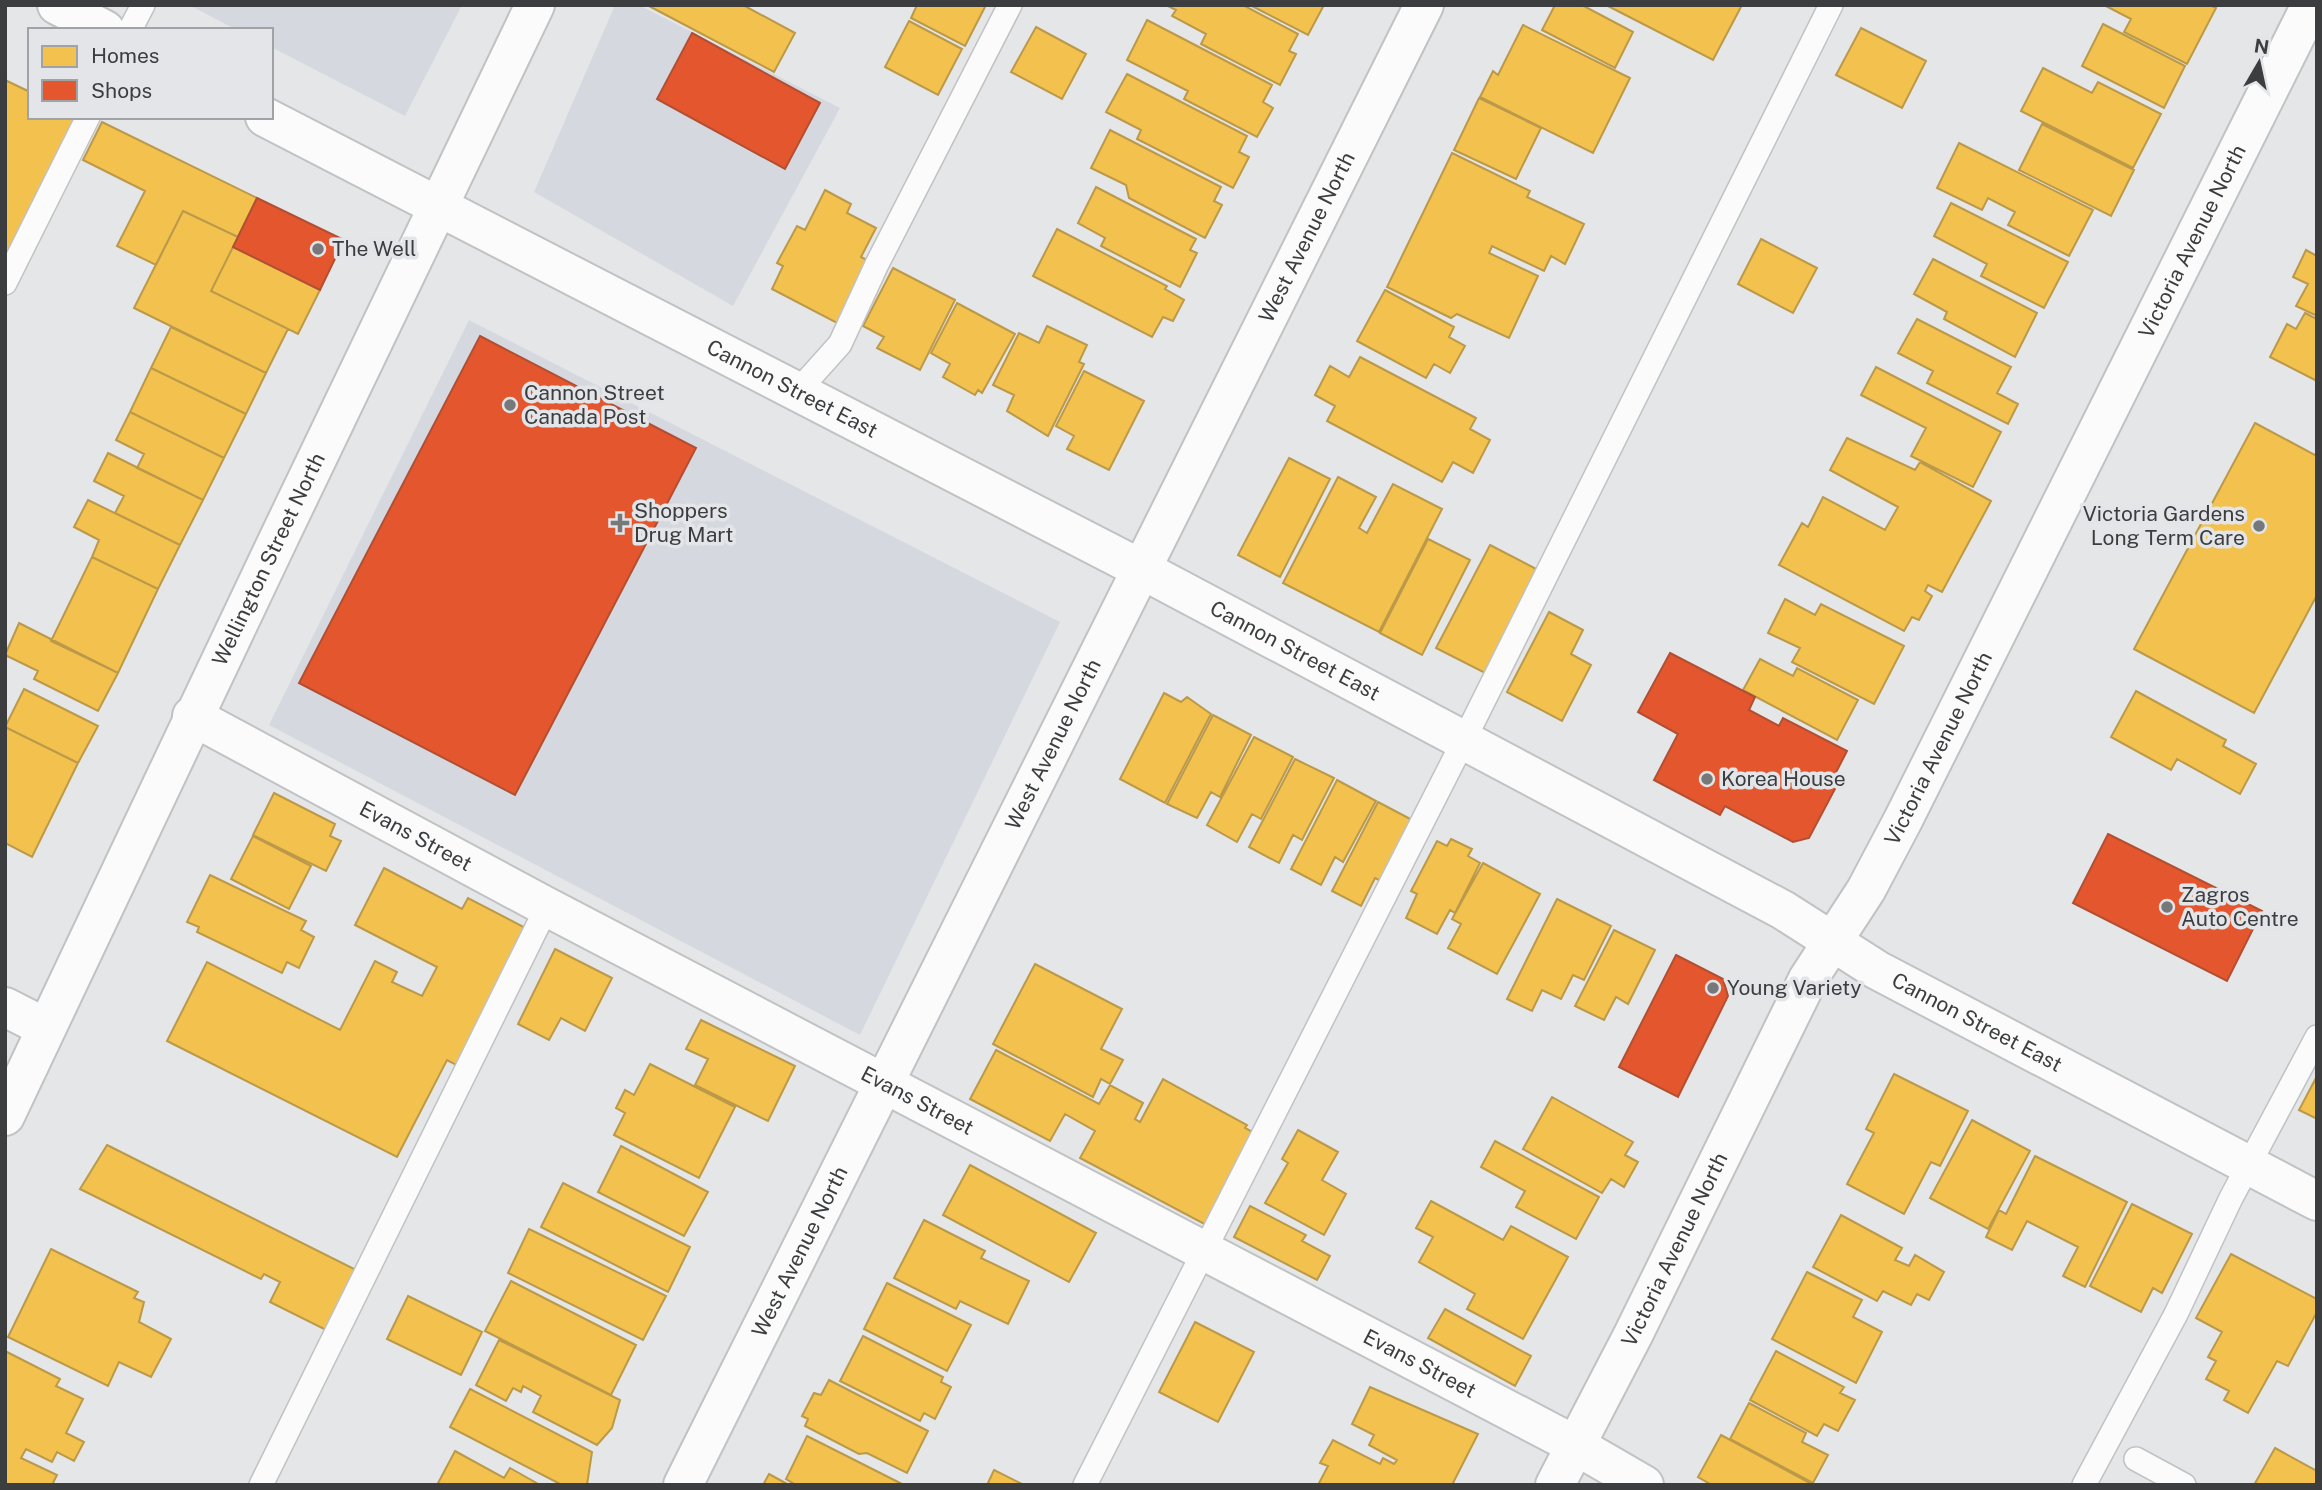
<svg xmlns="http://www.w3.org/2000/svg" width="2322" height="1490" font-family="'Public Sans',sans-serif">
<rect width="100%" height="100%" fill="#e4e6e8"/>
<path fill="#d5d9df" d="M189 5H462L405 116 271 47V30H237Z
M615 5H639L840 108 733 306 534 192Z
M469 320 1060 622 860 1035 269 725Z"/>
<path fill="#f2c14e" stroke="#bb9949" stroke-width="2" d="M647 5H743L795 33 774 72Z
M917 5H986L965 46 911 18Z
M1166 5H1243L1298 34 1289 51 1296 54 1280 85 1201 44 1206 34 1172 16 1176 10Z
M1250 5H1324L1308 35Z
M1555 5H1582L1633 32 1615 68 1542 30Z
M1606 5H1742L1713 60Z
M2104 5H2210L2216 8 2187 64 2124 32 2131 19Z
M1147 20 1272 85 1263 102 1273 108 1257 137 1184 99 1188 91 1127 60Z
M909 21 962 49 938 95 885 67Z
M2103 24 2185 66 2164 108 2082 66Z
M1523 25 1630 78 1593 153 1480 97 1493 71 1498 75Z
M1036 27 1086 54 1062 99 1011 72Z
M1861 28 1926 61 1902 108 1836 75Z
M2043 68 2092 93 2098 82 2161 114 2133 168 2021 111Z
M1127 74 1247 136 1239 152 1249 157 1233 188 1137 139 1141 130 1106 112Z
M5 80 30 92V117H77L5 265Z
M1479 98 1541 128 1516 179 1454 150Z
M102 122 257 198 238 237 183 211 156 265 117 246 145 191 83 160Z
M2042 124 2134 170 2111 216 2019 170Z
M1110 130 1221 187 1214 201 1222 205 1205 238 1129 198 1126 185 1091 168Z
M1959 143 2093 210 2069 256 2008 225 2015 212 1988 198 1982 210 1937 188Z
M1452 153 1530 191 1527 197 1584 224 1565 264 1551 256 1544 271 1492 246 1489 253 1538 276 1509 338 1457 314 1451 318 1387 287Z
M1096 187 1196 239 1190 250 1197 253 1180 287 1101 246 1105 238 1078 223Z
M825 190 851 204 847 213 876 228 861 257 869 261 837 323 772 289 783 266 777 263 797 226 805 230Z
M1951 203 2068 262 2044 308 1981 276 1987 264 1934 236Z
M183 211 238 237 211 291 288 329 266 373 134 308Z
M1057 229 1167 286 1165 289 1184 300 1173 321 1163 317 1152 337 1033 276Z
M1761 239 1817 268 1793 313 1738 284Z
M233 247 320 290 298 334 211 291Z
M2306 250 2317 256V316L2296 306 2308 284 2293 277Z
M1933 259 2037 313 2015 357 1944 319 1947 312 1914 294Z
M893 268 955 300 920 370 877 348 884 337 863 326Z
M1385 290 1454 327 1449 337 1465 346 1450 373 1434 364 1426 378 1357 341Z
M957 303 1015 334 982 393 978 390 975 395 943 377 950 364 931 353Z
M2305 313 2317 319V381L2270 357 2287 324 2296 329Z
M1917 319 2011 367 1997 393 2018 404 2008 424 1927 383 1933 371 1898 353Z
M1047 326 1087 345 1079 362 1084 364 1048 436 1007 411 1014 395 993 385 1019 333 1039 343Z
M171 327 266 373 246 414 151 368Z
M1360 357 1476 418 1470 429 1490 440 1473 473 1453 462 1442 482 1327 421 1335 406 1315 395 1330 366 1349 377Z
M1876 367 2001 432 1973 487 1911 456 1926 428 1861 395Z
M151 368 246 414 224 458 130 412Z
M1084 371 1144 401 1109 470 1067 449 1074 436 1056 426Z
M130 412 224 458 203 500 137 468 144 454 116 440Z
M2255 423 2317 456V595L2254 713 2134 649Z
M1847 438 1915 470 1920 462 1991 501 1942 592 1928 585 1925 591 1932 596 1919 620 1912 617 1904 631 1779 565 1802 523 1808 527 1823 497 1885 530 1898 507 1830 470Z
M108 453 203 500 180 545 115 513 124 496 94 481Z
M1289 458 1330 479 1280 577 1238 555Z
M1338 477 1376 497 1359 528 1367 533 1393 484 1442 509 1379 632 1283 583Z
M88 500 180 545 158 589 92 557 99 540 74 527Z
M1428 539 1470 560 1422 655 1380 633Z
M1490 545 1542 572 1489 675 1436 648Z
M92 557 158 589 118 673 51 641Z
M1785 599 1815 615 1821 604 1904 646 1874 704 1792 662 1800 648 1768 633Z
M1549 612 1583 630 1571 654 1591 665 1562 721 1507 692Z
M19 623 118 673 98 711 34 679 38 671 5 655Z
M1760 659 1793 676 1797 668 1858 700 1837 740 1743 690Z
M24 689 98 726 78 763 5 727Z
M2136 691 2226 740 2223 746 2256 764 2240 794 2177 759 2171 770 2111 737Z
M1164 693 1181 702 1187 697 1211 714 1165 803 1120 779Z
M1213 715 1251 735 1220 797 1211 792 1197 818 1167 804Z
M5 727 78 763 32 857 5 843Z
M1254 737 1293 757 1261 819 1252 814 1237 842 1207 825Z
M1295 759 1334 778 1302 840 1293 835 1279 863 1249 847Z
M1337 780 1376 801 1343 862 1335 857 1321 885 1291 869Z
M274 793 335 824 330 836 341 841 326 871 253 835Z
M1378 802 1416 822 1385 883 1375 878 1361 906 1332 891Z
M253 836 311 866 289 909 231 879Z
M1451 839 1472 849 1468 856 1480 863 1455 913 1450 910 1437 934 1406 918 1417 894 1411 891 1437 841 1447 846Z
M1483 863 1540 894 1497 974 1448 948 1461 924 1452 919Z
M384 868 462 909 468 898 533 932 462 1068 447 1060 397 1157 167 1041 207 962 340 1030 375 961 397 972 392 982 422 996 437 967 355 925Z
M210 875 306 921 301 930 314 937 299 968 287 962 282 973 197 932 199 927 187 922Z
M1557 899 1611 926 1584 980 1573 975 1561 999 1542 990 1532 1011 1507 999Z
M1614 930 1655 950 1628 1004 1616 997 1604 1020 1575 1006Z
M555 949 612 978 585 1031 561 1018 549 1040 518 1024Z
M1035 964 1122 1009 1101 1049 1123 1060 1110 1084 1101 1079 1093 1097 993 1044Z
M701 1020 795 1066 768 1121 695 1085 708 1059 686 1049Z
M996 1050 1099 1104 1110 1085 1143 1103 1135 1119 1140 1122 1163 1079 1247 1125 1245 1128 1256 1134 1208 1226 1080 1158 1095 1131 1065 1114 1050 1141 970 1099Z
M650 1064 735 1107 699 1178 614 1135 625 1113 616 1108 625 1090 634 1095Z
M1894 1074 1968 1111 1940 1166 1931 1162 1904 1214 1847 1184 1874 1133 1866 1129Z
M2317 1076V1119L2299 1110Z
M1552 1097 1633 1142 1625 1155 1638 1162 1624 1187 1611 1179 1602 1193 1523 1149Z
M1972 1120 2030 1151 1988 1229 1930 1198Z
M1298 1130 1338 1152 1322 1180 1346 1194 1324 1235 1265 1203 1288 1163 1282 1159Z
M1495 1141 1599 1197 1576 1239 1516 1207 1525 1191 1481 1167Z
M107 1145 360 1272 330 1332 270 1302 280 1282 264 1274 261 1279 80 1189Z
M621 1146 708 1192 684 1236 598 1192Z
M2035 1156 2127 1202 2085 1287 2063 1276 2078 1247 2027 1221 2012 1250 1986 1237 1999 1210 2006 1214Z
M970 1165 1096 1233 1069 1282 943 1215Z
M563 1183 690 1247 668 1292 541 1227Z
M1431 1201 1503 1240 1511 1226 1568 1257 1523 1339 1467 1309 1475 1294 1419 1262 1433 1237 1416 1228Z
M2132 1204 2192 1234 2162 1293 2153 1288 2141 1312 2090 1286Z
M1250 1206 1306 1235 1302 1241 1330 1256 1317 1280 1234 1237Z
M1841 1215 1902 1248 1895 1260 1909 1266 1915 1255 1944 1272 1929 1300 1917 1294 1911 1305 1883 1291 1877 1301 1813 1267Z
M924 1220 985 1251 981 1258 1029 1281 1008 1324 960 1301 956 1309 894 1278Z
M529 1229 666 1296 643 1340 508 1273Z
M51 1249 138 1292 134 1298 144 1302 139 1322 171 1339 151 1377 119 1362 108 1386 8 1337Z
M2231 1254 2317 1299V1312L2288 1366 2277 1361 2248 1413 2224 1400 2229 1391 2206 1379 2216 1361 2208 1357 2222 1332 2196 1318Z
M1807 1272 1862 1300 1853 1317 1882 1332 1856 1383 1772 1339Z
M511 1281 636 1345 611 1395 485 1331Z
M887 1283 971 1325 947 1371 864 1329Z
M408 1296 482 1332 461 1375 387 1339Z
M1445 1309 1531 1356 1515 1386 1428 1338Z
M1195 1322 1254 1352 1218 1422 1159 1392Z
M863 1336 943 1377 941 1382 951 1387 935 1419 924 1413 920 1421 840 1381Z
M499 1340 620 1400 612 1428 597 1445 533 1412 541 1396 523 1386 521 1392 513 1388 506 1401 476 1385Z
M5 1351 60 1379 56 1386 83 1399 66 1433 84 1442 74 1461 57 1452 52 1462 26 1449 21 1458 57 1475 52 1485H5Z
M1776 1351 1844 1387 1840 1393 1855 1400 1838 1431 1824 1424 1817 1436 1750 1400Z
M829 1380 928 1431 907 1473 867 1453 859 1454 805 1426 808 1419 802 1416 814 1393 821 1395Z
M1370 1387 1478 1434 1452 1485H1318L1328 1466 1320 1463 1333 1440 1380 1464 1383 1458 1394 1464 1397 1460 1369 1445 1374 1435 1352 1424Z
M470 1389 592 1452 587 1485H562L450 1427Z
M1749 1403 1806 1433 1802 1442 1828 1455 1813 1483 1730 1439Z
M1721 1435 1810 1483 1809 1485H1712L1698 1477Z
M807 1436 904 1485H796L786 1479Z
M2275 1448 2317 1471V1485H2254Z
M455 1451 504 1478 510 1468 540 1485H437Z
M994 1470 1024 1485H987Z
M769 1474 789 1485H763Z"/>
<path fill="#e4572e" stroke="#b24f33" stroke-width="2" d="M692 33 820 103 785 169 657 99Z
M257 198 344 240 320 290 233 247Z
M480 336 696 448 515 795 299 683Z
M1670 653 1755 697 1749 710 1779 726 1783 718 1847 751 1830 784 1836 787 1809 838 1793 842 1725 806 1720 815 1654 780 1678 734 1638 712Z
M2108 834 2262 911 2227 981 2073 903Z
M1676 955 1723 979 1728 996 1678 1097 1619 1067Z"/>
<g fill="none" stroke-linecap="round" stroke-linejoin="round">
<g stroke="#c0c2c3" stroke-width="26">
<path id="service" d="M130 30 143 5
M5 283 88 117
M797 392 840 344 877 264 1010 5
M2136 1459 2184 1485
M261 1485 547 907
M1085 1485 1463 742 1831 5
M2084 1485 2176 1314 2231 1198 2317 1037"/>
</g>
<g stroke="#c0c2c3" stroke-width="42">
<g id="minor">
<path id="s1" d="M192 716 547 907 1575 1445 1644 1485"/>
<path d="M5 1007 46 1028"/>
<path id="s2" d="M683 1485C931 992 1175 498 1424 5"/>
</g>
</g>
<g stroke="#c0c2c3" stroke-width="42">
<g id="secondary">
<path d="M57 5 105 30"/>
<path id="s3" d="M265 117 1139 568 1783 910 1877 970 2317 1201"/>
<path id="s4" d="M5 1116C179 744 357 375 535 5"/>
<path id="s5" d="M1555 1485 1633 1335 1808 979 1866 890 1903 820 2311 5"/>
</g>
</g>
<use href="#service" stroke="#fbfbfc" stroke-width="23"/>
<use href="#minor" stroke="#fbfbfc" stroke-width="38"/>
<use href="#secondary" stroke="#fbfbfc" stroke-width="38"/>
</g>
<g fill="#77787a" stroke="#e3e5e9" stroke-width="2.5">
<circle cx="318" cy="249" r="7"/>
<circle cx="510" cy="405" r="7"/>
<path d="M616.5 512.5h7v7h7v7h-7v7h-7v-7h-7v-7h7z"/>
<circle cx="2259" cy="526" r="7"/>
<circle cx="1707" cy="779" r="7"/>
<circle cx="2167" cy="907" r="7"/>
<circle cx="1713" cy="988" r="7"/>
</g>
<g text-anchor="middle" stroke-width="7" stroke-linejoin="round" paint-order="stroke">
<g font-size="21" fill="#3c3d3e" stroke="#e3e5e9">
<text dy="7" stroke="none"><textPath href="#s2" startOffset="1395">West Avenue North</textPath></text>
<text dy="7" stroke="none"><textPath href="#s5" startOffset="1398">Victoria Avenue North</textPath></text>
<text dy="7" stroke="none"><textPath href="#s3" startOffset="593">Cannon Street East</textPath></text>
<text dy="7" stroke="none"><textPath href="#s4" startOffset="616">Wellington Street North</textPath></text>
<text dy="7" stroke="none"><textPath href="#s3" startOffset="1160">Cannon Street East</textPath></text>
<text dy="7" stroke="none"><textPath href="#s2" startOffset="828">West Avenue North</textPath></text>
<text dy="7" stroke="none"><textPath href="#s5" startOffset="831">Victoria Avenue North</textPath></text>
<text dy="7" stroke="none"><textPath href="#s1" startOffset="254">Evans Street</textPath></text>
<text dy="7" stroke="none"><textPath href="#s3" startOffset="1937">Cannon Street East</textPath></text>
<text dy="7" stroke="none"><textPath href="#s1" startOffset="821">Evans Street</textPath></text>
<text dy="7" stroke="none"><textPath href="#s5" startOffset="264">Victoria Avenue North</textPath></text>
<text dy="7" stroke="none"><textPath href="#s2" startOffset="261">West Avenue North</textPath></text>
<text dy="7" stroke="none"><textPath href="#s1" startOffset="1388">Evans Street</textPath></text>
</g>
<g font-size="21" fill="#3c3d3e" stroke="#e3e5e9" text-anchor="start">
<text x="332" y="256">The Well</text>
<text x="524" y="400">Cannon Street<tspan x="524" dy="24">Canada Post</tspan></text>
<text x="634" y="518">Shoppers<tspan x="634" dy="24">Drug Mart</tspan></text>
<text x="2245" y="521" text-anchor="end">Victoria Gardens<tspan x="2245" dy="24">Long Term Care</tspan></text>
<text x="1721" y="786">Korea House</text>
<text x="2181" y="902">Zagros<tspan x="2181" dy="24">Auto Centre</tspan></text>
<text x="1727" y="995">Young Variety</text>
</g>
</g>
<rect width="2322" height="1490" fill="none" stroke="#3c3d3e" stroke-width="14"/>
<rect x="28" y="28" width="245" height="91" fill="#e3e5e9" stroke="#a0a2a5" stroke-width="2"/>
<rect x="42" y="46" width="35" height="21" fill="#f2c14e" stroke="#a0a2a5" stroke-width="2"/>
<text x="91" y="63" font-size="21" fill="#3c3d3e">Homes</text>
<rect x="42" y="80" width="35" height="21" fill="#e4572e" stroke="#a0a2a5" stroke-width="2"/>
<text x="91" y="98" font-size="21" fill="#3c3d3e">Shops</text>
<g transform="translate(2259 63) rotate(9)" stroke="#e3e5e9" stroke-width="5" paint-order="stroke">
<path d="M0-5L12 26L0 18L-12 26Z" fill="#3c3d3e"/>
<text y="-10" font-size="19" font-weight="bold" text-anchor="middle" fill="#3c3d3e">N</text>
</g>
</svg>
